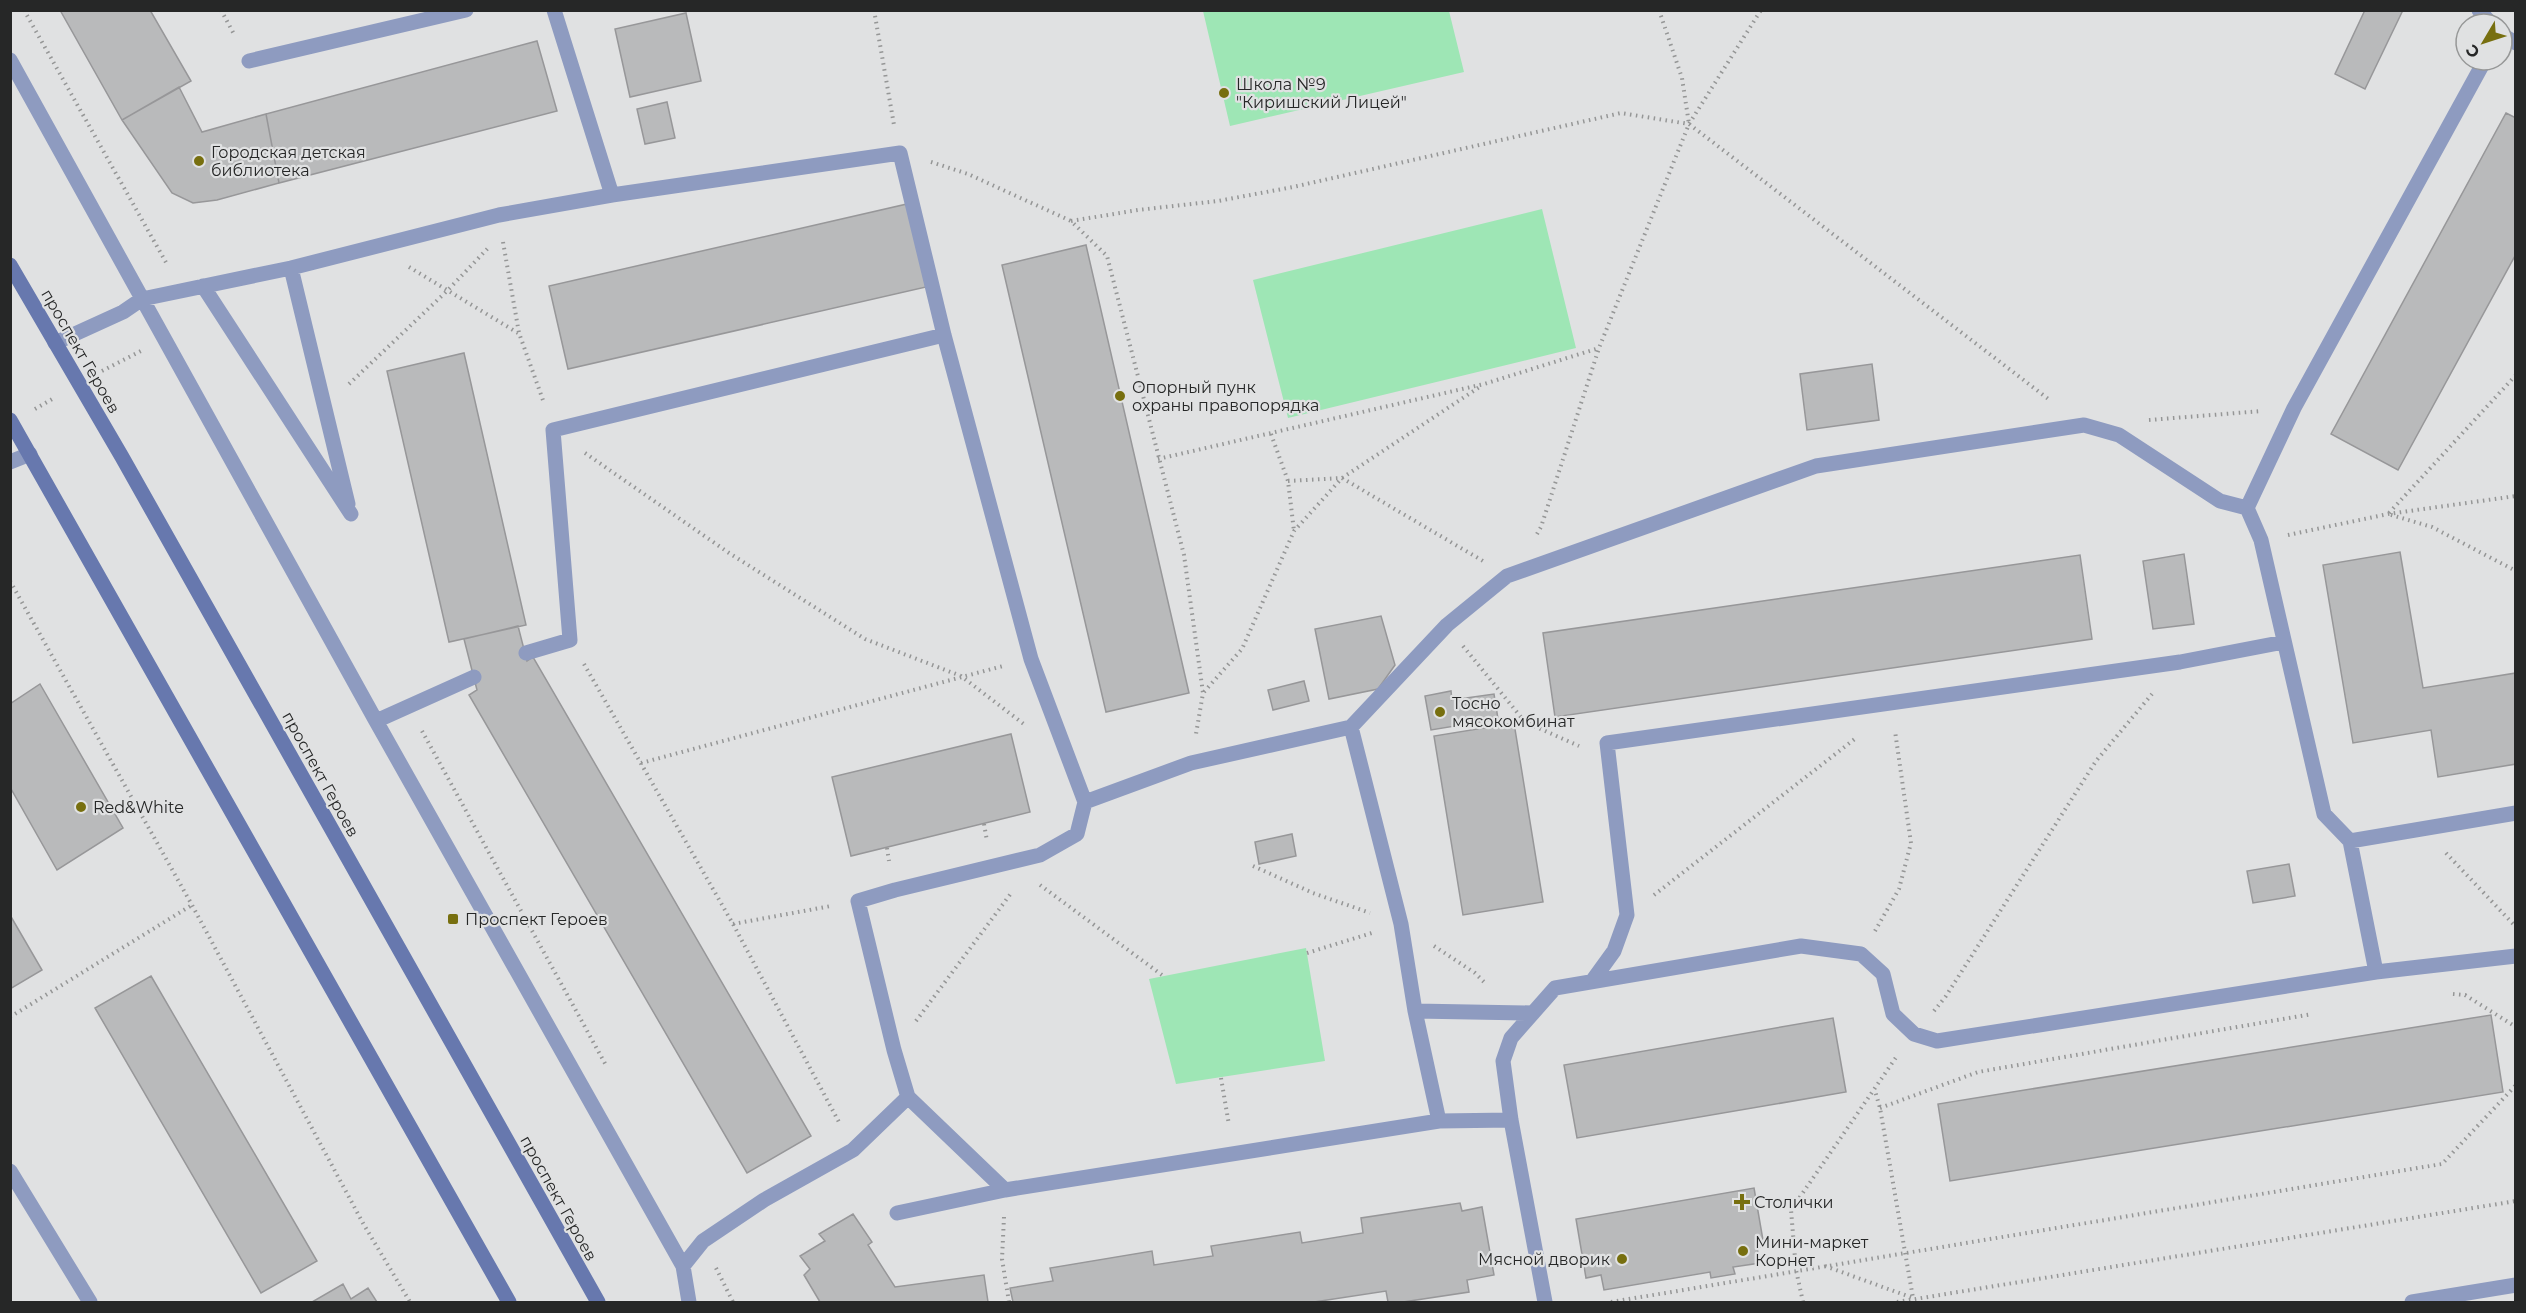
<svg xmlns="http://www.w3.org/2000/svg" width="2526" height="1313" font-family="Montserrat,sans-serif">
<rect width="100%" height="100%" fill="#e0e1e2"/>
<path fill="#9ee6b5" d="M1203 11H1449L1464 72 1230 126Z
M1542 209 1576 348 1288 418 1253 280Z
M1306 948 1325 1061 1176 1084 1149 979Z"/>
<path fill="#b9babb" stroke="#979799" stroke-width="1.5" d="M60 10H150L191 81 122 120Z
M2365 10H2403L2365 89 2335 74Z
M686 13 701 81 630 97 615 29Z
M537 41 557 111 279 183 266 114Z
M179 87 202 132 266 114 279 183 217 200 193 203 172 193 122 120Z
M667 102 675 138 645 144 637 109Z
M2506 113 2516 118V254L2398 470 2331 434Z
M907 204 926 287 568 369 549 286Z
M1086 245 1189 693 1106 712 1002 265Z
M464 353 526 625 449 642 387 371Z
M1872 364 1879 420 1807 430 1800 374Z
M2400 552 2423 688 2516 673V764L2438 777 2431 730 2353 743 2323 565Z
M2184 554 2194 624 2153 629 2143 561Z
M2080 555 2092 639 1555 717 1543 633Z
M1381 616 1395 665 1378 689 1329 699 1315 629Z
M518 626 527 661 533 657 811 1136 747 1173 469 695 477 690 464 639Z
M1304 681 1309 701 1273 710 1268 690Z
M40 684 123 828 57 870 10 787V704Z
M1451 691 1452 700 1494 694 1498 719 1431 730 1425 696Z
M1514 723 1543 902 1463 915 1434 736Z
M1011 734 1030 812 851 856 832 777Z
M1292 834 1296 856 1259 864 1255 842Z
M2289 864 2295 896 2253 903 2247 871Z
M10 915 42 970 10 989Z
M151 976 317 1261 261 1293 95 1008Z
M2491 1015 2503 1092 1950 1181 1938 1104Z
M1833 1018 1846 1092 1577 1138 1564 1065Z
M1754 1188 1764 1246 1757 1248 1760 1263 1733 1267 1735 1274 1711 1278 1710 1272 1604 1290 1601 1275 1586 1278 1576 1219Z
M1460 1203 1462 1211 1482 1207 1494 1275 1467 1280 1469 1292 1403 1302H1388L1386 1291 1314 1302H1013L1010 1288 1053 1281 1050 1268 1152 1251 1154 1265 1213 1256 1211 1246 1300 1232 1302 1243 1363 1233 1361 1218Z
M853 1214 872 1242 868 1245 895 1287 984 1275 988 1302H820L804 1275 810 1269 800 1256 825 1241 819 1234Z
M343 1284 351 1299 368 1288 377 1302H312Z"/>
<g fill="none" stroke-linecap="round" stroke-linejoin="round">
<path stroke="#959696" stroke-width="4" stroke-dasharray="1.5 4.5" stroke-linecap="butt" d="M24 10 168 266
M221 10 235 36
M874 10 894 125
M1659 10 1682 78 1689 124
M931 162 968 174 1071 221 1107 256 1184 555 1203 693 1196 734
M1071 221 1138 210 1218 201 1293 187 1621 113 1689 124 2051 401
M503 242 519 333 544 403
M409 267 518 333
M102 371 141 351
M2516 375 2388 514 2432 527 2516 571
M349 384 448 290 489 247
M35 409 54 398
M2149 420 2262 411
M1271 434 1288 481 1294 531
M585 453 729 553 865 639 961 676 1025 725
M1158 459 1484 384 1599 348
M1288 481 1342 478 1483 561
M1537 534 1541 527 1599 348 1689 124 1761 10
M2288 535 2388 514 2516 496
M10 581 192 905 364 1225 410 1302
M1463 646 1525 722 1579 746
M584 664 733 924 840 1124
M1204 692 1242 649 1294 531 1342 478 1481 386
M422 731 607 1067
M641 763 1003 666
M984 824 987 841
M887 848 889 861
M2446 853 2516 927
M1253 866 1313 893 1370 913
M1040 885 1162 975
M1654 895 1856 738
M733 924 831 906
M1875 931 1899 889 1911 843 1895 731
M1434 946 1475 973 1486 984
M1307 953 1375 932
M2453 994 2465 995 2516 1027
M1934 1011 1946 996 2096 761 2152 694
M10 1017 192 905
M916 1021 1012 892
M1221 1078 1229 1125
M1880 1108 1978 1072 2312 1014
M1004 1217 1002 1259 1009 1302
M1825 1266 1913 1298 1880 1108 1875 1091
M716 1268 733 1302
M1611 1302 2442 1164 2516 1085
M1803 1302 1796 1270 1791 1210 1897 1056
M1897 1302 2516 1201"/>
<path stroke="#8e9bc0" stroke-width="15" d="M554 10 612 195
M2479 10 2491 24
M2502 35 2516 43
M10 60 376 721
M249 61 466 10
M291 268 348 504
M203 286 351 514
M55 343 123 312 142 299 291 268 499 215 612 195 900 153 944 335 1031 659 1085 802
M10 462 30 454
M526 653 570 640 553 430 944 335
M474 677 376 721 683 1266
M1351 727 1447 625 1507 576 1816 466 2084 425 2119 435 2220 501 2247 508
M2350 841 2516 813
M2376 972 2350 841 2324 814 2261 540 2247 508 2294 408 2485 60
M1593 980 1614 951 1627 915 1607 743 2180 662 2284 642
M1415 1011 1533 1013
M1439 1121 1415 1011 1401 924 1351 727 1191 763 1085 802 1077 834 1040 855 895 890 858 901 894 1050 908 1097 1005 1190 1439 1121 1511 1120
M10 1171 90 1302
M897 1213 1005 1190
M689 1302 683 1266 703 1241 764 1200 853 1150 908 1097
M1545 1302 1511 1120 1503 1061 1511 1038 1555 988 1801 946 1861 954 1883 974 1893 1014 1914 1034 1937 1041 2376 972 2516 956"/>
<path stroke="#8e9bc0" stroke-width="15" d="M2412 1302 2516 1285"/>
<path stroke="#6778ae" stroke-width="15" d="M10 265 122 457 598 1302
M10 420 509 1302"/>
</g>
<g fill="#776f0f" stroke="#e0e1e2" stroke-width="2">
<circle cx="1224" cy="93" r="6"/>
<circle cx="199" cy="161" r="6"/>
<circle cx="1120" cy="396" r="6"/>
<circle cx="1440" cy="712" r="6"/>
<circle cx="81" cy="807" r="6"/>
<rect x="447" y="913" width="12" height="12" rx="3"/>
<path d="M1739 1193h6v6h6v6h-6v6h-6v-6h-6v-6h6z"/>
<circle cx="1743" cy="1251" r="6"/>
<circle cx="1622" cy="1259" r="6"/>
</g>
<g text-anchor="middle" stroke-width="4.5" stroke-linejoin="round" paint-order="stroke">
<g font-size="16" fill="#262727" stroke="#e0e1e2" text-anchor="start">
<text x="1236" y="90">Школа №9<tspan x="1236" dy="18">"Киришский Лицей"</tspan></text>
<text x="211" y="158">Городская детская<tspan x="211" dy="18">библиотека</tspan></text>
<text x="1132" y="393">Опорный пунк<tspan x="1132" dy="18">охраны правопорядка</tspan></text>
<text x="1452" y="709">Тосно<tspan x="1452" dy="18">мясокомбинат</tspan></text>
<text x="93" y="813">Red&amp;White</text>
<text x="465" y="925">Проспект Героев</text>
<text x="1754" y="1208">Столички</text>
<text x="1755" y="1248">Мини-маркет<tspan x="1755" dy="18">Корнет</tspan></text>
<text x="1610" y="1265" text-anchor="end">Мясной дворик</text>
</g>
<g font-size="16" fill="#262727" stroke="#e0e1e2">
<text transform="translate(81 351) rotate(60)" y="6">проспект Героев</text>
<text transform="translate(321 774) rotate(61)" y="6">проспект Героев</text>
<text transform="translate(559 1198) rotate(61)" y="6">проспект Героев</text>
</g>
</g>
<rect width="2526" height="1313" fill="none" stroke="#262727" stroke-width="24"/>
<g transform="translate(2484 42) rotate(231)"><circle r="28" fill="#e0e1e2" stroke="#969797" stroke-width="1.5"/>
<path d="M0-4.5L10 22L0 15L-10 22Z" fill="#776f0f"/>
<text y="-9" font-size="16" font-weight="bold" text-anchor="middle" fill="#262727">С</text>
</g>
</svg>
